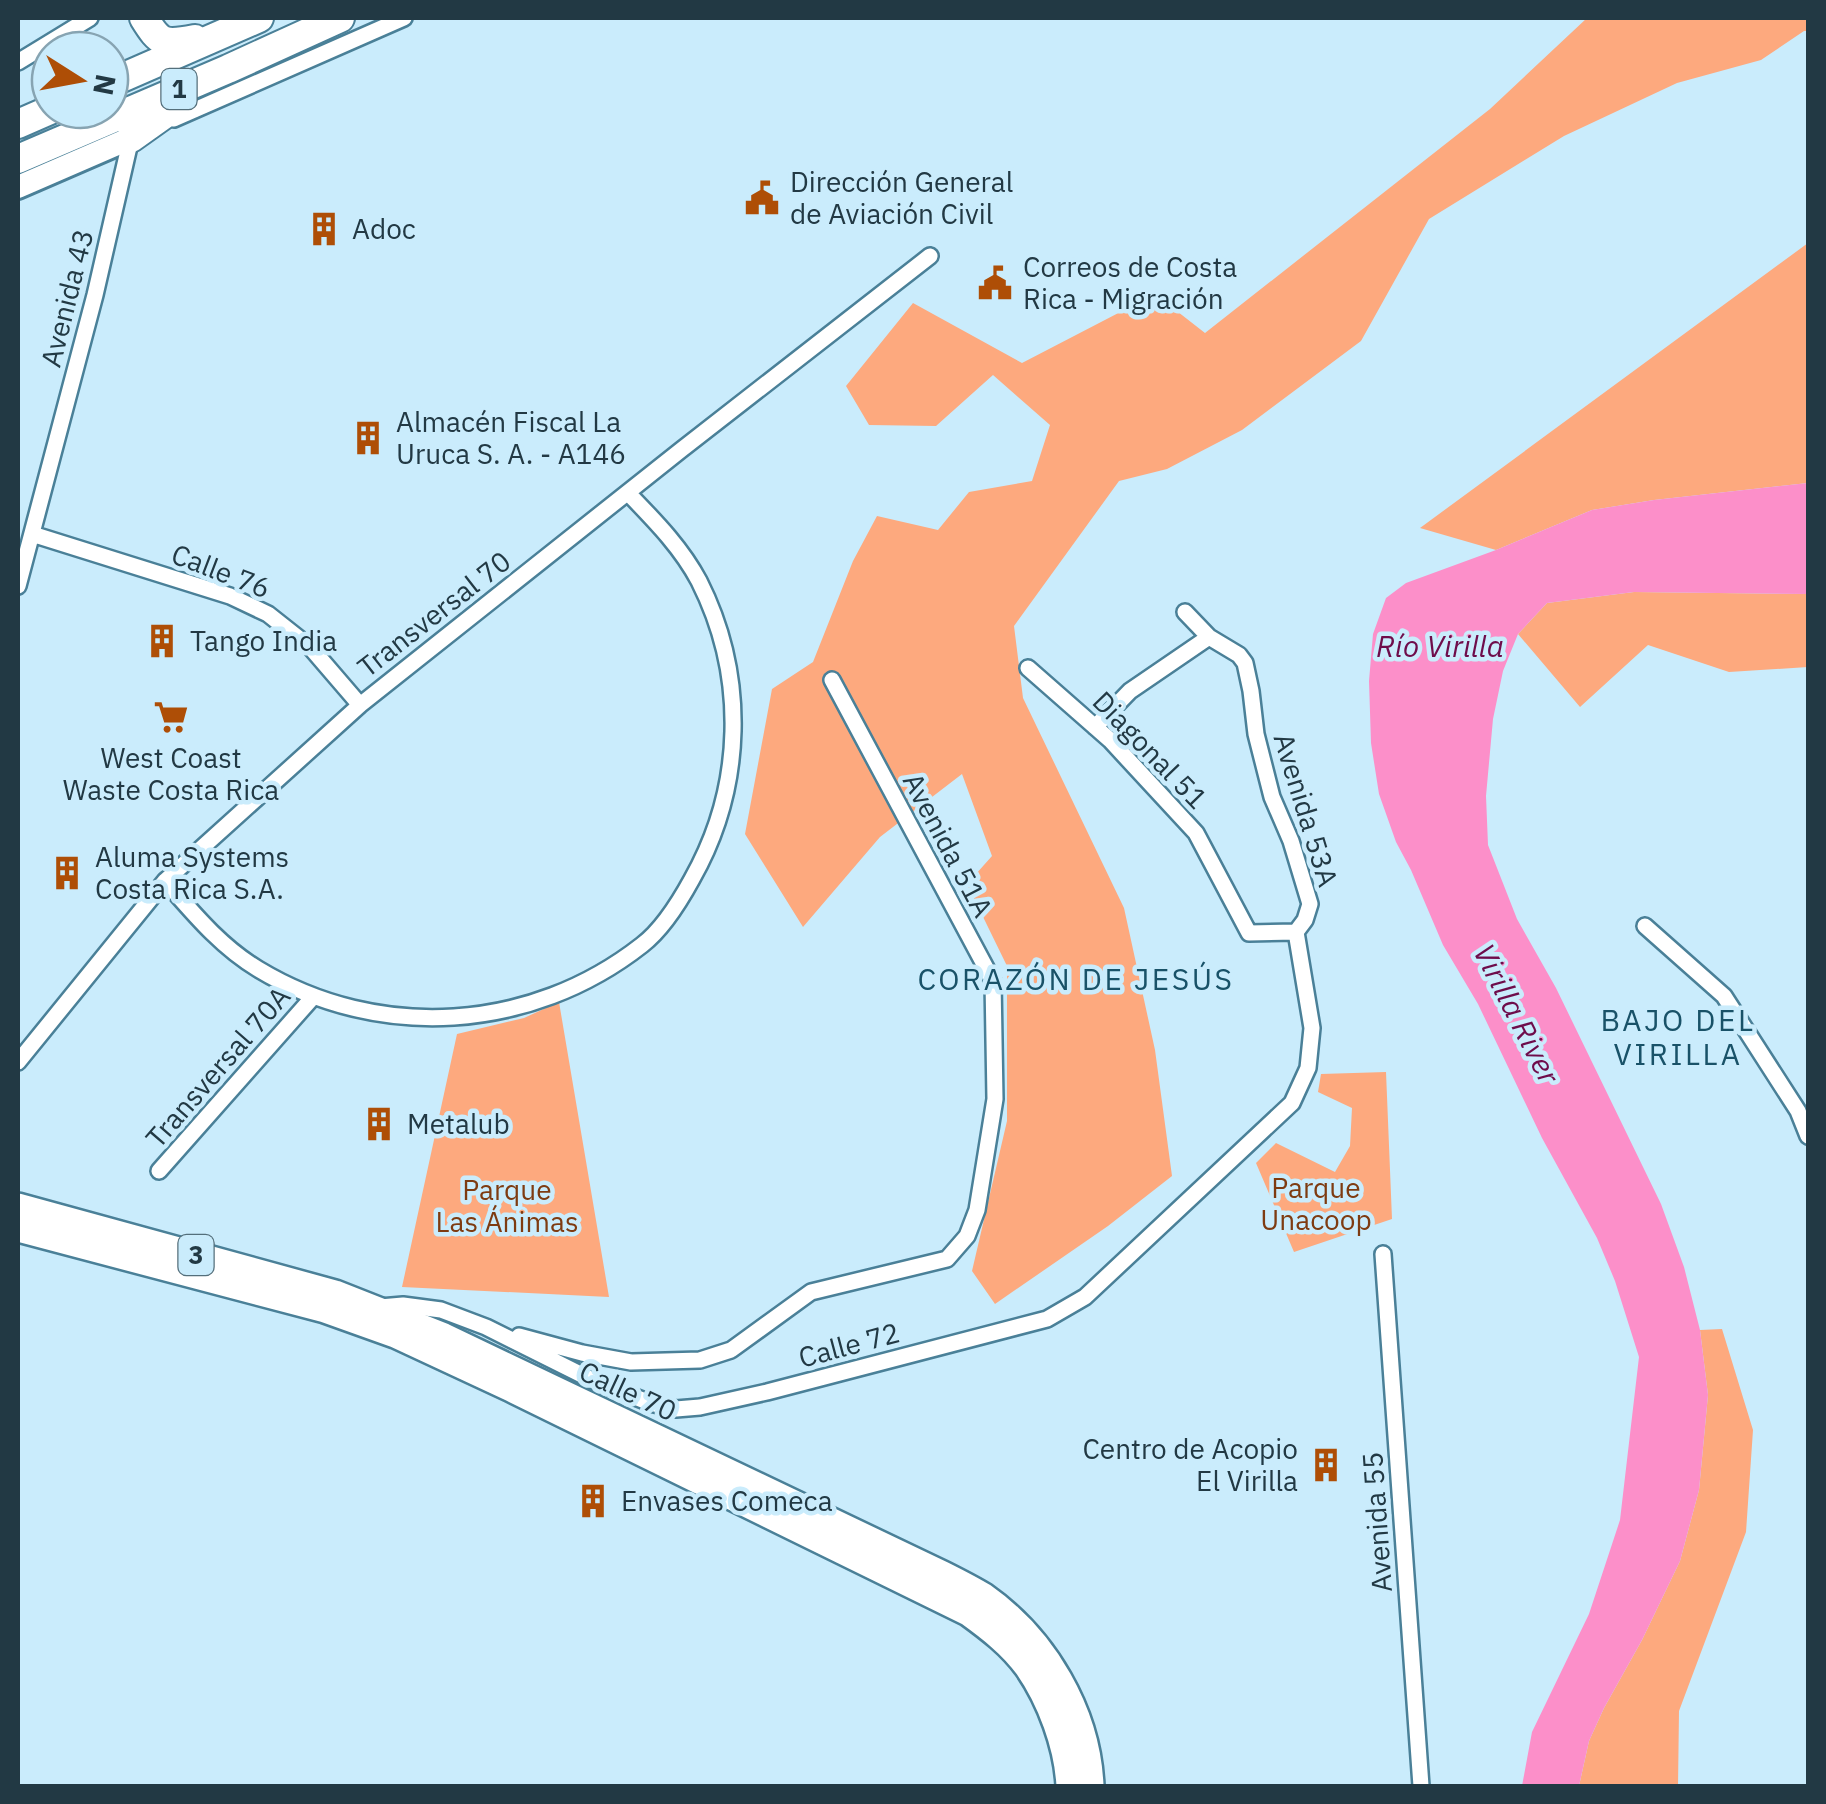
<svg xmlns="http://www.w3.org/2000/svg" width="1826" height="1804" font-family="'IBM Plex Sans',sans-serif">
<rect width="100%" height="100%" fill="#caecfc"/>
<path fill="#fda97e" d="M1587 18H1808V31H1804L1761 60 1677 83 1564 136 1429 219 1361 341 1242 430 1167 469 1119 481 1014 626 1023 698 1124 908 1155 1050 1172 1176 1108 1226 995 1304 972 1271 1007 1121V966L967 884 992 856 962 774 880 837 803 927 745 834 772 689 813 662 853 561 877 516 938 530 969 492 1032 481 1050 425 993 375 936 426 869 425 846 386 913 303 1022 363 1155 294 1205 333 1490 109Z
M1808 243V483L1654 500 1592 510 1496 550 1420 528Z
M1634 592 1808 594V667L1729 672 1648 645 1580 707 1518 634 1547 603Z
M559 1002 609 1297 402 1287 457 1034 524 1018Z
M1386 1072 1392 1219 1294 1252 1256 1163 1276 1143 1335 1172 1350 1146 1352 1108 1318 1092 1321 1074Z
M1722 1329 1753 1430 1746 1532 1679 1711 1678 1786H1579L1589 1741 1604 1708 1642 1640 1680 1561 1699 1490 1708 1395 1700 1330Z"/>
<path fill="#fc8fc9" d="M1808 483V594L1634 592 1547 603 1518 634 1503 671 1493 719 1486 796 1488 845 1517 919 1556 988 1661 1204 1684 1267 1700 1330 1708 1395 1699 1490 1680 1561 1642 1640 1604 1708 1589 1741 1579 1786H1522L1532 1732 1589 1614 1620 1520 1639 1357 1615 1281 1597 1238 1542 1138 1478 1004 1443 945 1411 870 1396 842 1379 794 1371 743 1369 681 1373 634 1386 598 1406 583 1496 550 1592 510 1654 500Z"/>
<g fill="none" stroke-linecap="round" stroke-linejoin="round">
<g stroke="#4a8098" stroke-width="20">
<path id="minor" d="M18 62 90 18
M174 119 404 18
M32 534 230 596 268 614 311 648 360 705
M18 586 95 295 131 138 135 136
M1028 668 1110 740 1196 833 1249 933 1296 932
M1095 727 1130 691 1209 637
M165 881C193 913 221 947 258 969 379 1042 531 1032 642 945 663 929 680 901 692 879 744 787 747 676 699 581 681 547 654 520 628 493
M1645 926 1724 996 1798 1111 1808 1136
M18 1062 165 881 360 705 681 450 930 256
M159 1171 313 997
M1383 1254 1421 1786
M380 1307 403 1305 441 1310 486 1327 590 1379 650 1403 676 1409 700 1407 767 1392 1047 1319 1085 1297 1292 1103 1308 1068 1312 1028 1296 932 1305 920 1310 904 1291 841 1272 797 1256 734 1251 691 1245 663 1239 655 1209 637 1185 612
M519 1336 582 1353 631 1362 700 1360 731 1350 811 1292 947 1259 967 1236 977 1210 995 1099 993 981 832 680"/>
</g>
<g stroke="#4a8098" stroke-width="28">
<path id="secondary" d="M18 187 131 138"/>
</g>
<g stroke="#4a8098" stroke-width="30">
<path id="primary" d="M18 1206 335 1293 444 1336 943 1574C957 1581 971 1588 984 1596 1045 1639 1088 1712 1091 1786
M18 1229 325 1310 395 1335 511 1389 968 1613C990 1629 1011 1645 1027 1667 1050 1700 1067 1746 1069 1786"/>
</g>
<g stroke="#4a8098" stroke-width="32">
<path id="trunk" d="M144 18C160 44 164 45 195 39
M110 83 259 18
M18 124 50 110
M131 138 183 101
M18 159 228 69 340 18"/>
</g>
<use href="#minor" stroke="#fff" stroke-width="15"/>
<use href="#secondary" stroke="#fff" stroke-width="22"/>
<use href="#primary" stroke="#fff" stroke-width="25"/>
<use href="#trunk" stroke="#fff" stroke-width="28"/>
</g>
<defs>
<g id="civic-bare" transform="scale(2.7)"><path d="M-.6-6.5H3V-4.5H.6V-3L4-1V1h2V6H-6V1h2V-1L-.6-3ZM-1.2 2.5V6h2.4V2.5Z" fill="#ae4e06" stroke="#caecfc" stroke-width="2.5" paint-order="stroke"/></g>
<g id="building-bare" transform="scale(2.7)"><path d="M-4-6H4V6H1V3H-1V6H-4ZM-2.5-4.3h1.7v1.8h-1.7ZM.8-4.3h1.7v1.8H.8ZM-2.5-1h1.7V.8h-1.7ZM.8-1h1.7V.8H.8Z" fill="#ae4e06" stroke="#caecfc" stroke-width="2.5" paint-order="stroke"/></g>
<g id="supermarket-bare" transform="scale(2.7)"><path d="M-6-5.5h2.5l.6 2H6L4.5 2H-2.5L-4.4-4H-6ZM-1.5 3.2a1.3 1.3 0 1 0 .1 0ZM3 3.2a1.3 1.3 0 1 0 .1 0Z" fill="#ae4e06" stroke="#caecfc" stroke-width="2.5" paint-order="stroke"/></g>
</defs>
<g fill-rule="evenodd">
<use href="#civic-bare" x="762" y="198"/>
<use href="#building-bare" x="324" y="229"/>
<use href="#civic-bare" x="995" y="283"/>
<use href="#building-bare" x="368" y="438"/>
<use href="#building-bare" x="162" y="641"/>
<use href="#supermarket-bare" x="171" y="717"/>
<use href="#building-bare" x="67" y="873"/>
<use href="#building-bare" x="379" y="1124"/>
<use href="#building-bare" x="1326" y="1465"/>
<use href="#building-bare" x="593" y="1501"/>
</g>
<g text-anchor="middle" stroke-width="9" stroke-linejoin="round" paint-order="stroke">
<g fill="#caecfc" stroke="#546f7b" stroke-width="2.5">
<rect x="161.5" y="69" width="35" height="40" rx="8"/>
<rect x="178.5" y="1235" width="35" height="40" rx="8"/>
</g>
<g font-size="25" font-weight="bold" fill="#223944">
<text x="179" y="98">1</text>
<text x="196" y="1264">3</text>
</g>
<g font-size="28" fill="#223944" stroke="#caecfc" text-anchor="start">
<text x="790" y="192">Dirección General<tspan x="790" dy="32">de Aviación Civil</tspan></text>
<text x="352" y="239">Adoc</text>
<text x="1023" y="277">Correos de Costa<tspan x="1023" dy="32">Rica - Migración</tspan></text>
<text x="396" y="432">Almacén Fiscal La<tspan x="396" dy="32">Uruca S. A. - A146</tspan></text>
<text x="190" y="651">Tango India</text>
<text x="171" y="768" text-anchor="middle">West Coast<tspan x="171" dy="32">Waste Costa Rica</tspan></text>
<text x="95" y="867">Aluma Systems<tspan x="95" dy="32">Costa Rica S.A.</tspan></text>
<text x="407" y="1134">Metalub</text>
<text x="1298" y="1459" text-anchor="end">Centro de Acopio<tspan x="1298" dy="32">El Virilla</tspan></text>
<text x="621" y="1511">Envases Comeca</text>
</g>
<g font-size="28" fill="#223944" stroke="#caecfc">
<text transform="translate(67 298) rotate(-76)" y="10">Avenida 43</text>
<text transform="translate(221 571) rotate(21)" y="10">Calle 76</text>
<text transform="translate(434 614) rotate(-38)" y="10">Transversal 70</text>
<text transform="translate(1150 750) rotate(46)" y="10">Diagonal 51</text>
<text transform="translate(1306 810) rotate(73)" y="10">Avenida 53A</text>
<text transform="translate(948 845) rotate(62)" y="10">Avenida 51A</text>
<text transform="translate(218 1067) rotate(-49)" y="10">Transversal 70A</text>
<text transform="translate(849 1345) rotate(-15)" y="10">Calle 72</text>
<text transform="translate(628 1391) rotate(25)" y="10">Calle 70</text>
<text transform="translate(1377 1522) rotate(-94)" y="10">Avenida 55</text>
</g>
<g font-size="28" fill="#7e3b11" stroke="#caecfc">
<text x="1316" y="1198">Parque<tspan x="1316" dy="32">Unacoop</tspan></text>
<text x="507" y="1200">Parque<tspan x="507" dy="32">Las Ánimas</tspan></text>
</g>
<g font-size="30" font-style="italic" fill="#6e0c4b" stroke="#caecfc">
<text x="1440" y="657">Río Virilla</text>
<text transform="translate(1516 1014) rotate(63)" y="10">Virilla River</text>
</g>
<g font-size="30" letter-spacing="2.5" fill="#195268" stroke="#caecfc">
<text x="1076" y="990">CORAZÓN DE JESÚS</text>
<text x="1678" y="1031">BAJO DEL<tspan x="1678" dy="34">VIRILLA</tspan></text>
</g>
</g>
<rect width="1826" height="1804" fill="none" stroke="#223944" stroke-width="40"/>
<g transform="translate(80 80) rotate(101)"><circle r="48" fill="#caecfc" stroke="#87a4b2" stroke-width="2.5"/>
<path d="M0-8L18 38L0 25L-18 38Z" fill="#ae4e06"/>
<text y="-15" font-size="28" font-weight="bold" text-anchor="middle" fill="#223944">N</text>
</g>
</svg>
